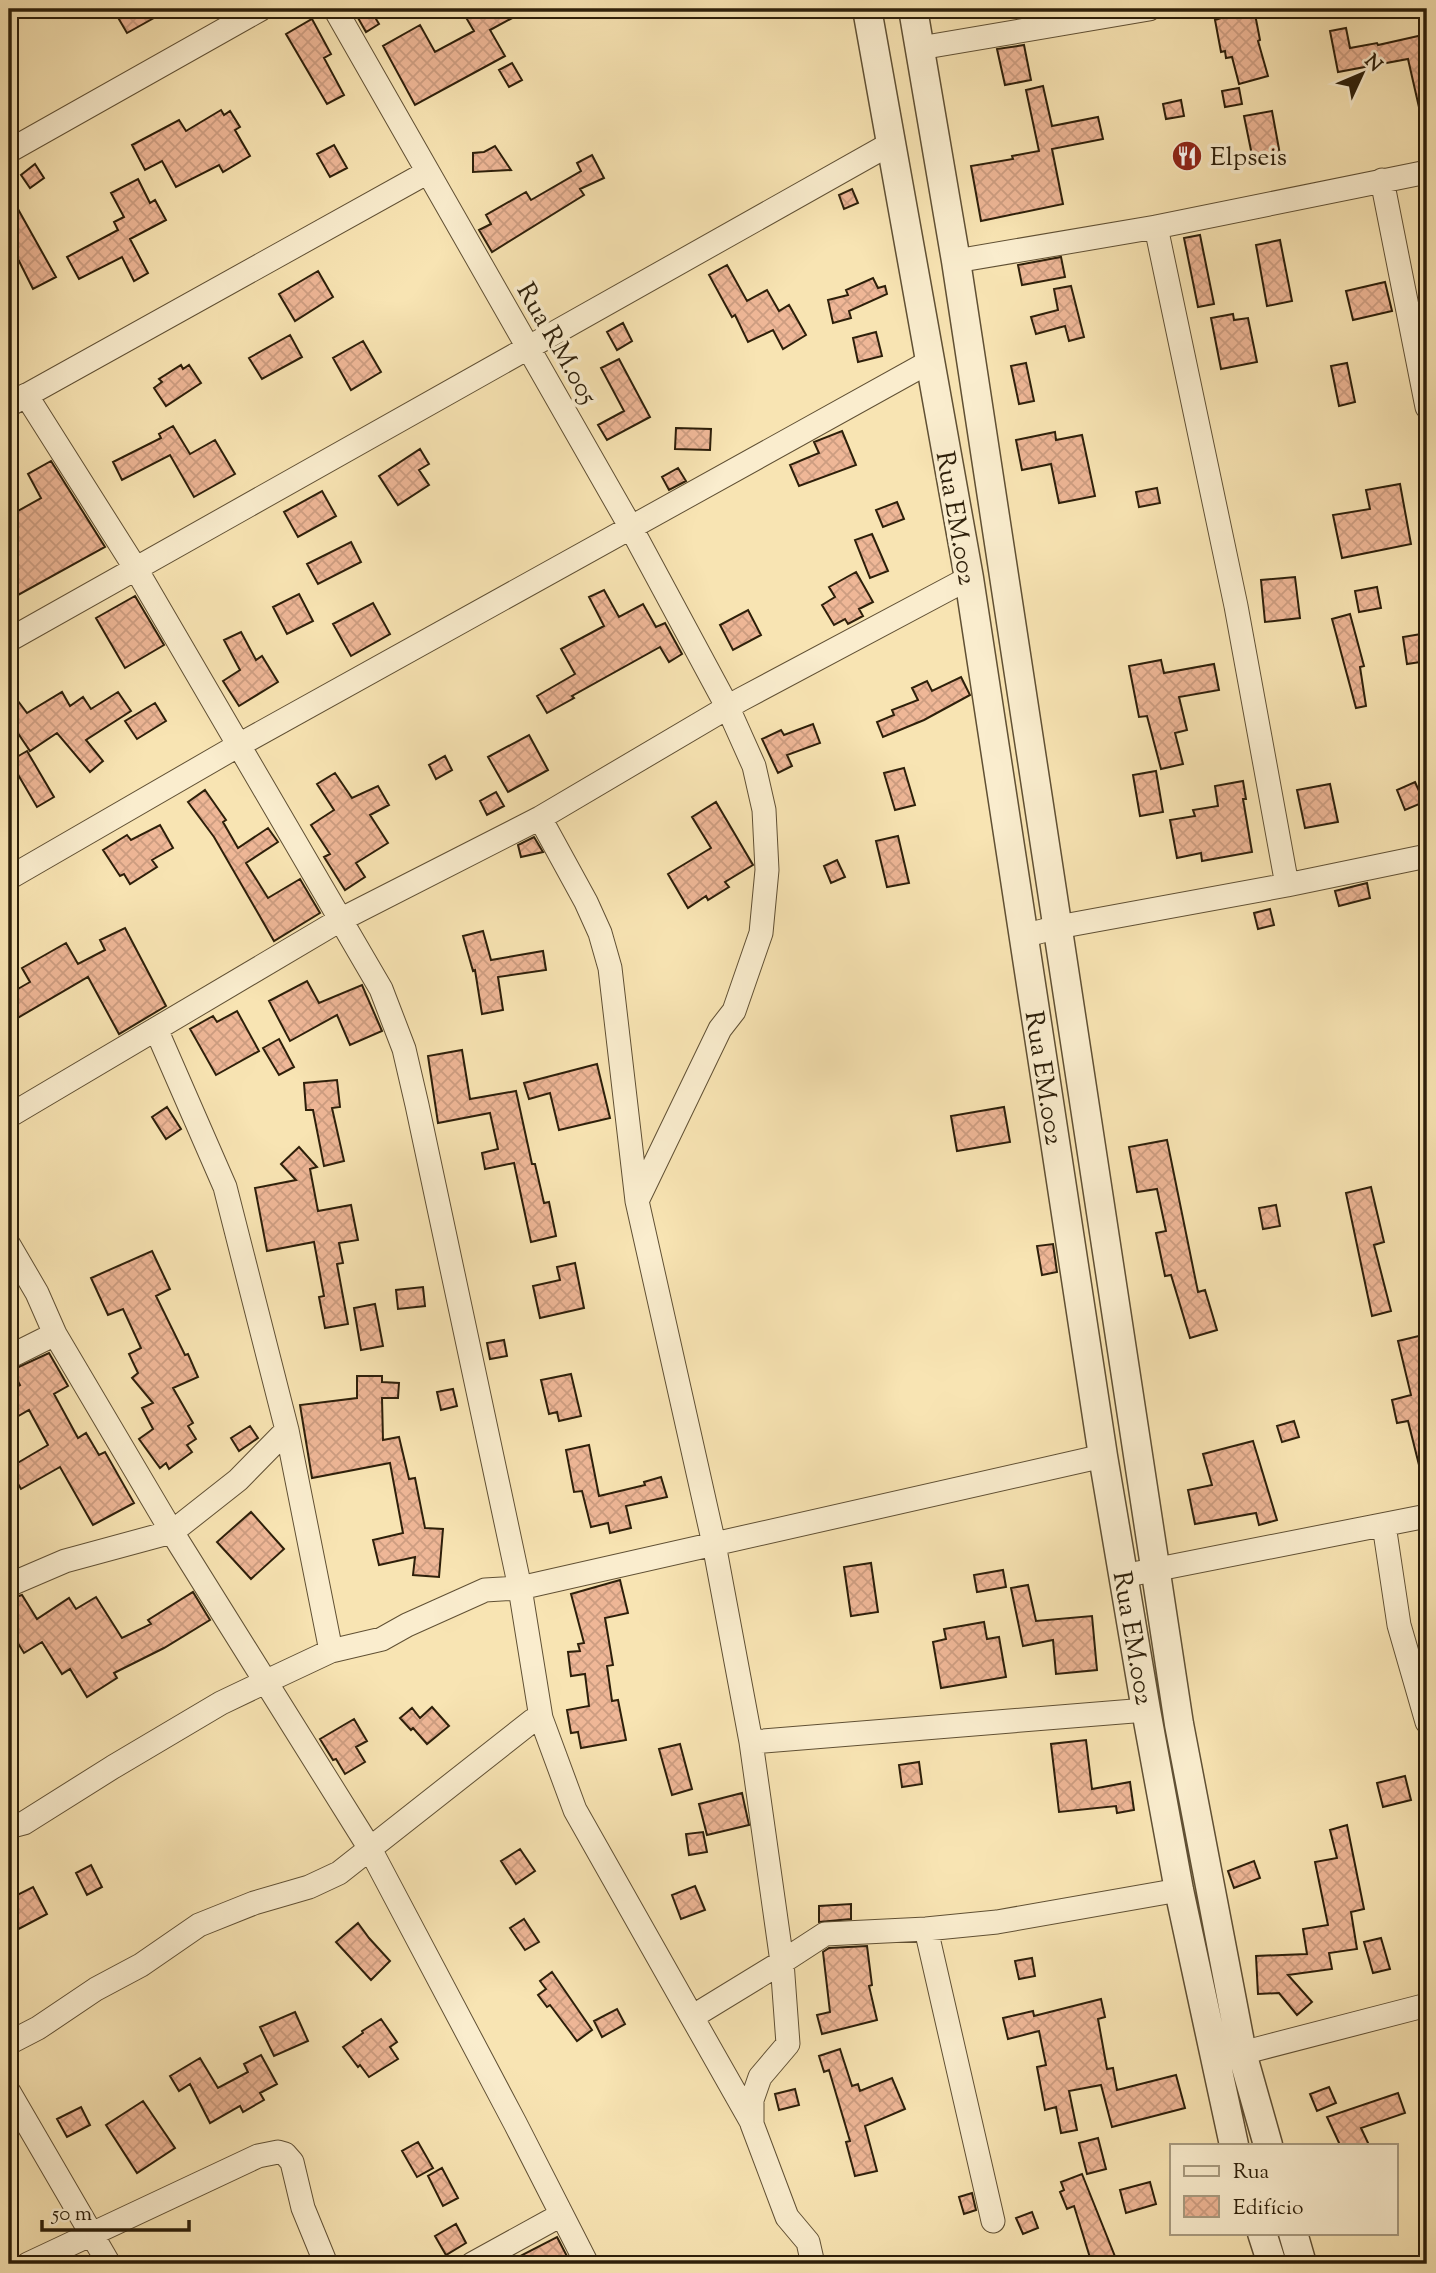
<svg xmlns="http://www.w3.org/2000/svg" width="1436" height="2273" font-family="'Sorts Mill Goudy',serif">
<defs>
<pattern id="building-cross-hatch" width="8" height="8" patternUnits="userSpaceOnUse" patternTransform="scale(1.75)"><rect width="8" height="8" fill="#efb797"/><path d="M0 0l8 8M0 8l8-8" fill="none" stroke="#cd9d81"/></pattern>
</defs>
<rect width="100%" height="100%" fill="#f8e4b3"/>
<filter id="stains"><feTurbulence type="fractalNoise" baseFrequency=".00286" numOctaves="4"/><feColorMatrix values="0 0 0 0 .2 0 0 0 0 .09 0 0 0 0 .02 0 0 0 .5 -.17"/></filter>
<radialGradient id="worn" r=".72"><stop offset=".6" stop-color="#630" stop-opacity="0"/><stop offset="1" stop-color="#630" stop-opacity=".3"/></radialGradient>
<path fill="url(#building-cross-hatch)" stroke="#2d1f0a" stroke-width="2" d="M113 9H170L127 33Z
M353 9H370L379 24 366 32Z
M461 9H529L490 30 505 56 415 105 383 46 420 25 435 52 474 31Z
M1218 9H1254L1260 40 1258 41 1268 76 1239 84 1232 57 1226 58 1225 51 1221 52 1215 20 1221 18Z
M312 19 331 54 324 58 344 95 327 104 286 34Z
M1346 28 1350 48 1377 43 1378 45 1427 34V116H1421L1408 59 1338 72 1330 31Z
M1024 45 1031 80 1005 85 997 49Z
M512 63 522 80 509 87 499 70Z
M1043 86 1052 126 1098 117 1103 139 1052 149 1063 204 981 221 971 166 1013 159 1012 156 1039 151 1026 90Z
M1239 88 1242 104 1225 107 1222 91Z
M1181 100 1184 116 1166 119 1163 104Z
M221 110 224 115 230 111 240 127 235 130 250 156 223 172 219 165 176 187 162 161 145 170 132 145 179 120 186 131Z
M1272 111 1281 160 1254 165 1244 116Z
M334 145 347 168 330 177 317 154Z
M495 146 511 170 473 172V153L484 152Z
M592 155 604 178 580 189 584 195 492 252 479 230 491 224 486 215 526 192 531 200 581 171 577 163Z
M35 164 44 178 30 188 21 175Z
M138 179 150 203 155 200 166 220 130 239 148 273 134 281 122 257 79 279 67 257 118 230 114 222 124 217 111 193Z
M852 189 858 203 844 209 839 195Z
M9 193 56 277 33 289 19 261 9 267Z
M1200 235 1214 304 1198 307 1184 238Z
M1280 240 1292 301 1267 306 1256 245Z
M1061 257 1065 277 1022 285 1018 265Z
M727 265 747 301 767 290 779 311 789 305 806 335 783 349 773 330 748 342 735 315 732 317 709 275Z
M318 271 333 297 295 321 279 294Z
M873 278 878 288 885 286 887 294 849 311 851 318 833 323 828 300 848 295 846 290Z
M1385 282 1392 311 1353 320 1346 291Z
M1071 286 1084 337 1069 341 1065 326 1036 334 1031 317 1058 310 1054 289Z
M1233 314 1234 320 1248 318 1257 362 1221 369 1211 318Z
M623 323 632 341 617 350 607 332Z
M876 332 882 356 858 362 853 338Z
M290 335 302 357 262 379 249 358Z
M363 341 381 372 351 390 333 358Z
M619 359 650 417 607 440 598 425 624 411 601 368Z
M1026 363 1034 401 1019 404 1011 366Z
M1347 363 1355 402 1339 406 1331 366Z
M181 365 183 369 189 365 201 383 166 406 154 388 162 382 159 379Z
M173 426 190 454 215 440 235 474 194 497 170 455 122 480 113 462 161 438 159 434Z
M676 428 711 429 710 450 675 449Z
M842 431 856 465 799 486 790 465 819 453 814 442Z
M1055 432 1056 440 1082 435 1095 496 1059 503 1051 464 1022 470 1016 440Z
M420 449 429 464 419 470 429 485 398 505 379 476Z
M51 461 105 547 9 600V516L41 498 28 474Z
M678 468 686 481 669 490 662 477Z
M1400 484 1411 544 1342 558 1333 515 1370 509 1366 490Z
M1157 488 1160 503 1139 507 1136 492Z
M322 491 336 516 298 537 284 512Z
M897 502 904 519 883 527 876 510Z
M872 534 888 571 870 578 855 540Z
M351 542 361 562 318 584 307 564Z
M856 572 873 602 859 609 863 616 848 624 845 619 834 625 822 605 835 597 829 587Z
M1295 577 1300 618 1265 622 1261 580Z
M1377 587 1381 608 1359 612 1355 591Z
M604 590 619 617 643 604 656 627 665 623 682 654 669 662 660 647 572 696 574 698 547 713 537 696 575 674 561 649 604 626 589 597Z
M299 594 313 621 287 634 273 607Z
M135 596 164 645 125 668 96 618Z
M373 603 390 634 351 656 333 624Z
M748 610 761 635 733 650 720 625Z
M1350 614 1364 666 1360 667 1366 706 1356 708 1332 619Z
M241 632 256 660 262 656 278 682 239 706 223 681 240 670 224 640Z
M1427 633V661L1407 664 1403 637Z
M1161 660 1164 673 1214 664 1219 690 1179 697 1187 730 1175 733 1183 764 1161 769 1147 716 1139 717 1129 666Z
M961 677 970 695 924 720 883 737 877 722 894 715 892 710 918 700 912 688 927 681 932 691Z
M9 689 27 713 62 692 70 706 83 697 91 709 118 692 131 711 86 740 103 761 90 772 57 733 30 751 9 720Z
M155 703 166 721 137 739 125 721Z
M813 724 820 743 787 755 792 766 778 773 762 739 781 730 784 735Z
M529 735 548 770 508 792 488 757Z
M27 751 54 797 37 807 10 761Z
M445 756 452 770 436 779 429 765Z
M904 768 915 805 895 810 884 773Z
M1156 771 1163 812 1140 816 1133 775Z
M335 773 352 798 378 786 389 805 370 815 388 843 356 863 365 877 345 890 324 857 330 854 311 825 334 810 317 784Z
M1243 781 1246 799H1243L1252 852 1202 861 1201 853 1177 858 1170 820 1195 816 1193 810 1218 806 1215 786Z
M1415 782 1424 802 1405 810 1397 790Z
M1330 784 1338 822 1305 828 1297 790Z
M205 790 226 820 223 822 238 848 268 828 278 842 246 863 268 898 300 879 320 913 274 941 214 837 188 802Z
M496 792 504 806 487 815 480 801Z
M716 802 753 865 725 882 729 887 708 900 706 896 688 908 668 874 711 848 692 817Z
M160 825 173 848 152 860 157 867 130 884 124 874 120 876 103 850 127 835 131 840Z
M898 836 909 883 887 887 876 841Z
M534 837 543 852 521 857 518 845Z
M837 860 845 877 831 883 824 866Z
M1367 883 1370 898 1339 906 1335 891Z
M1270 909 1274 925 1258 929 1254 913Z
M125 928 166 1006 119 1034 88 977 9 1023V994L30 982 22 968 66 943 78 964 105 950 100 940Z
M483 931 491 960 543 951 546 970 498 977 503 1010 482 1014 475 970 473 971 463 936Z
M307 981 319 1003 362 985 382 1031 350 1045 337 1015 290 1041 269 1001Z
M237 1011 259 1051 216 1075 190 1029 213 1016 217 1022Z
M279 1039 294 1067 279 1075 263 1048Z
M462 1050 470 1099 516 1091 532 1164H535L544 1203 549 1202 556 1236 531 1242 514 1163 485 1169 482 1153 498 1149 490 1113 438 1123 428 1056Z
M597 1064 610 1118 559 1130 550 1093 529 1099 524 1083Z
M337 1080 340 1107 332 1108 344 1161 324 1166 313 1110H306L304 1083Z
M167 1107 181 1129 166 1139 152 1117Z
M1004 1107 1010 1142 957 1151 951 1116Z
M1167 1140 1198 1292 1205 1290 1217 1330 1190 1338 1171 1275 1165 1276 1156 1233 1166 1231 1157 1189 1137 1192 1129 1147Z
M299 1147 317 1167 310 1169 318 1211 351 1205 358 1240 339 1243 343 1263 337 1264 348 1324 325 1328 319 1297 324 1296 314 1242 267 1251 255 1188 296 1180 281 1164Z
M1371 1187 1384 1242 1374 1245 1391 1311 1372 1316 1346 1193Z
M1276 1205 1280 1226 1263 1229 1259 1208Z
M1053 1244 1057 1272 1042 1275 1037 1246Z
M152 1251 170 1289 156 1296 185 1355 188 1354 198 1377 173 1388 193 1423 188 1426 196 1439 187 1445 192 1452 169 1469 166 1463 160 1468 139 1439 153 1429 142 1408 153 1403 132 1378 138 1373 129 1354 141 1348 123 1309 108 1315 91 1278Z
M575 1263 584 1308 540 1318 533 1286 560 1280 557 1267Z
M423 1287 425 1306 398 1309 396 1290Z
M375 1304 383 1346 361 1350 354 1308Z
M1427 1334V1398L1423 1399 1427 1419V1473H1421L1408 1421 1397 1423 1392 1400 1411 1395 1398 1341Z
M504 1340 507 1356 490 1359 487 1343Z
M49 1353 68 1386 54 1394 78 1438 86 1433 99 1455 105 1452 134 1503 93 1525 60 1467 21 1489 9 1468 48 1445 29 1410 15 1418 9 1407V1391L20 1385 12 1370Z
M571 1374 581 1416 559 1421 557 1412 549 1414 541 1380Z
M357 1376H382V1382L399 1383 398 1398H382L383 1440 399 1437 409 1479 415 1478 425 1528 443 1529 439 1577 413 1575 415 1557 379 1565 373 1540 403 1533 390 1463 312 1478 300 1405 357 1398Z
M453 1389 457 1406 441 1410 437 1392Z
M1294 1421 1299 1437 1282 1442 1277 1426Z
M250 1426 258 1438 239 1451 231 1438Z
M1253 1441 1277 1520 1259 1525 1256 1513 1195 1524 1188 1490 1212 1485 1203 1454Z
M589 1445 599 1496 645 1485 644 1482 661 1477 667 1497 626 1506 631 1528 610 1533 608 1523 591 1527 582 1491 574 1492 566 1450Z
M251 1512 284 1549 251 1579 217 1542Z
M871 1563 878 1612 851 1616 844 1567Z
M1003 1570 1006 1587 977 1592 974 1575Z
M620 1580 628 1613 605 1618 613 1665 607 1666 612 1701 618 1700 626 1740 581 1748 578 1732 571 1733 567 1710 589 1706 585 1674 571 1676 568 1652 580 1651 578 1644 584 1643 571 1594Z
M1028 1585 1036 1621 1092 1616 1097 1670 1056 1674 1053 1640 1023 1646 1011 1588Z
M193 1592 210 1620 164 1648 114 1673 117 1678 87 1697 70 1669 62 1674 42 1642 24 1653 9 1629V1599L22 1595 37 1619 69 1598 76 1609 96 1597 122 1638 151 1624 148 1620Z
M984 1622 987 1639 999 1637 1006 1677 941 1688 933 1642 946 1639 944 1629Z
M432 1707 449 1726 427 1744 413 1728 411 1730 400 1718 412 1708 420 1718Z
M354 1719 367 1741 356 1747 365 1762 345 1774 336 1759 333 1760 320 1739Z
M1086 1740 1092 1789 1130 1782 1134 1810 1117 1813 1116 1806 1059 1812 1051 1744Z
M680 1744 692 1789 672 1795 659 1749Z
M919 1762 922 1784 902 1787 899 1765Z
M1405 1776 1411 1800 1383 1807 1377 1783Z
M742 1793 749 1825 707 1835 699 1804Z
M1347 1825 1364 1909 1351 1912 1357 1949 1329 1953 1332 1969 1288 1975 1312 2002 1297 2015 1279 1993 1258 1994 1256 1956 1307 1954 1303 1929 1328 1925 1315 1862 1337 1858 1330 1830Z
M703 1832 707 1852 689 1855 686 1834Z
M520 1849 535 1871 516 1884 501 1861Z
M1254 1861 1260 1878 1234 1888 1228 1871Z
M91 1865 102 1887 87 1895 76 1873Z
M695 1886 705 1910 681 1919 672 1895Z
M33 1887 47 1914 9 1934V1899Z
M851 1904V1919L819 1922V1906Z
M524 1919 539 1942 525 1950 510 1928Z
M358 1923 369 1938 390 1961 371 1980 336 1942Z
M1381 1938 1390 1969 1373 1973 1364 1942Z
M867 1946 872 1985 869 1986 877 2020 822 2034 817 2015 830 2012 823 1952 829 1948Z
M1032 1958 1035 1976 1019 1979 1015 1961Z
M552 1972 592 2030 577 2041 550 2005 547 2007 538 1995 546 1989 540 1981Z
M1101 1999 1105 2017 1098 2019 1107 2069 1113 2068 1117 2090 1176 2075 1185 2108 1112 2127 1101 2085 1069 2091 1077 2130 1061 2133 1056 2107 1045 2110 1037 2067 1046 2065 1039 2031 1008 2039 1003 2018 1033 2011 1034 2016Z
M617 2009 625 2024 602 2037 594 2021Z
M295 2012 308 2041 274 2056 260 2027Z
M381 2019 397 2042 390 2047 398 2059 369 2077 360 2065 358 2067 343 2047 363 2033 362 2031Z
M840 2049 852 2086 858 2084 860 2091 892 2078 905 2109 865 2126 877 2171 855 2176 846 2142 850 2141 829 2070 824 2072 819 2056Z
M261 2055 277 2084 260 2093 264 2100 243 2112 240 2106 210 2123 190 2084 179 2091 170 2076 200 2058 218 2088 248 2072 244 2064Z
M1329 2087 1336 2103 1317 2111 1310 2094Z
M795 2089 799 2105 779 2110 775 2094Z
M1398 2093 1405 2113 1361 2128 1369 2145H1340L1327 2117Z
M143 2101 175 2148 137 2173 106 2125Z
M81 2107 90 2125 67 2137 57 2119Z
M1098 2138 1106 2169 1087 2174 1079 2143Z
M418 2142 433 2168 417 2177 402 2151Z
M442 2168 458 2198 443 2206 428 2176Z
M1082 2174 1118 2264H1092L1074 2206 1067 2209 1060 2192 1064 2190 1061 2182Z
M1150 2182 1156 2204 1126 2213 1120 2190Z
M972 2193 976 2210 964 2214 959 2197Z
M1032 2212 1038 2228 1023 2234 1016 2218Z
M456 2224 466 2243 446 2255 435 2236Z
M557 2237 571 2264H505Z"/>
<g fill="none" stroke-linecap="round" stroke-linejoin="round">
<g stroke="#605034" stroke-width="25">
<path id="minor" d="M335 9 630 526 728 708 754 766 764 810 767 870 761 933 734 1011 720 1029 637 1201
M920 48 1149 9
M9 151 261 9
M1382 180 1427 407
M1156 227 1236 606 1287 885
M956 261 1156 227 1427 172
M26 395 136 569 381 989 404 1049 417 1105 520 1588 541 1718 575 1810 692 2017
M9 405 428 172
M9 640 890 144
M540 818 586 902 600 933 610 968 637 1201 714 1544 751 1742 782 1962 788 2044 760 2077 752 2100V2124L787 2217 808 2242 813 2264
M9 878 239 745 929 362
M1023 936 1058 927 1287 885 1427 856
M156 1029 225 1187 287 1430 331 1651
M9 1116 340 920 540 818 740 700 969 578
M9 1245 37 1293 55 1334 172 1532 369 1847 515 2123 587 2264
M9 1357 55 1334
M1384 1525 1399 1625 1427 1722
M1123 1576 1427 1516
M9 1585 65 1561 172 1532 238 1480 287 1430
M751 1742 1146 1710
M9 1827 24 1823 113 1767 221 1703 265 1682 331 1651 382 1639 407 1625 485 1590 520 1588 1103 1456
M926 1929 993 2221
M9 2043 38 2028 96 1989 141 1965 199 1925 254 1903 309 1887 339 1873 532 1721 541 1718
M1242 2053 1427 2005
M9 2092 109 2264
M751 2121 692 2017 782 1962 825 1934 926 1929 997 1922 1179 1890
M28 2264 258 2156 278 2152 285 2154 292 2162 303 2208 326 2264
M472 2264 561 2215"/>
</g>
<g stroke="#605034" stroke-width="31">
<path id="tertiary" d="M867 9 969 578 1103 1456 1146 1710 1179 1890 1234 2145
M913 9 956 261 1179 1724 1242 2053 1268 2145
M1262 2233 1272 2264
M1293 2233 1302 2264"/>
</g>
<use href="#minor" stroke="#faedce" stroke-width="23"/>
<use href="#tertiary" stroke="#faedce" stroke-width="28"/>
</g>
<defs>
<g id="restaurant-disc" transform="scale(1.575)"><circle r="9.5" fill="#8f2418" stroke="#faedce"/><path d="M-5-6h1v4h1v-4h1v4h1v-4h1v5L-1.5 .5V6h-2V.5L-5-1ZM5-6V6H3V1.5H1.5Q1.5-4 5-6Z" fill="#fff"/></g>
</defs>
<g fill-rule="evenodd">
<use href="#restaurant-disc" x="1187" y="156"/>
</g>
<g text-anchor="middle" stroke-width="7" stroke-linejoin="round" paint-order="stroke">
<g font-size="26" fill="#2d1f0a" stroke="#faedce" text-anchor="start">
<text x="1210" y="165">Elpseis</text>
</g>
<g font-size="26" fill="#2d1f0a" stroke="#faedce">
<text transform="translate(558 343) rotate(60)" y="9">Rua RM.005</text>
<text transform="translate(957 518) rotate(80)" y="9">Rua EM.002</text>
<text transform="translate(1045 1078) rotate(81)" y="9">Rua EM.002</text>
<text transform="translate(1134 1638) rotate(80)" y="9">Rua EM.002</text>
</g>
</g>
<rect width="1436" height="2273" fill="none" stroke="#f8e4b3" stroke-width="35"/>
<rect x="10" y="10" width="1415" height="2252" fill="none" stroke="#2d1f0a" stroke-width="3.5"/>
<rect x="18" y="18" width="1401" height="2238" fill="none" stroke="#2d1f0a" stroke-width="2"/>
<rect x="1170" y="2144" width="228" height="91" fill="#faedce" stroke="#a89b80" stroke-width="2"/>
<rect x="1184" y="2166" width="35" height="10" fill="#faedce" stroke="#a89b80" stroke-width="2"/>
<text x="1233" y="2178" font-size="21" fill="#2d1f0a">Rua</text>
<rect x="1184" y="2196" width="35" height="21" fill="url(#building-cross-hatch)" stroke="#a89b80" stroke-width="2"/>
<text x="1233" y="2214" font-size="21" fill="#2d1f0a">Edifício</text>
<g transform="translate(1362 74) rotate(46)" stroke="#faedce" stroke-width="5" paint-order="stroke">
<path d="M0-5L12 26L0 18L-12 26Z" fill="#2d1f0a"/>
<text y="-10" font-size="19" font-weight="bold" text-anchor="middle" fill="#2d1f0a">N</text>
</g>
<path d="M42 2220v10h147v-10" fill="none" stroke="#2d1f0a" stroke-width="3.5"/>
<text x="52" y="2220" font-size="21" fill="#2d1f0a" stroke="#faedce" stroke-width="5" paint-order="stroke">50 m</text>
<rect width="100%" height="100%" filter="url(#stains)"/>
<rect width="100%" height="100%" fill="url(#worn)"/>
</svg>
